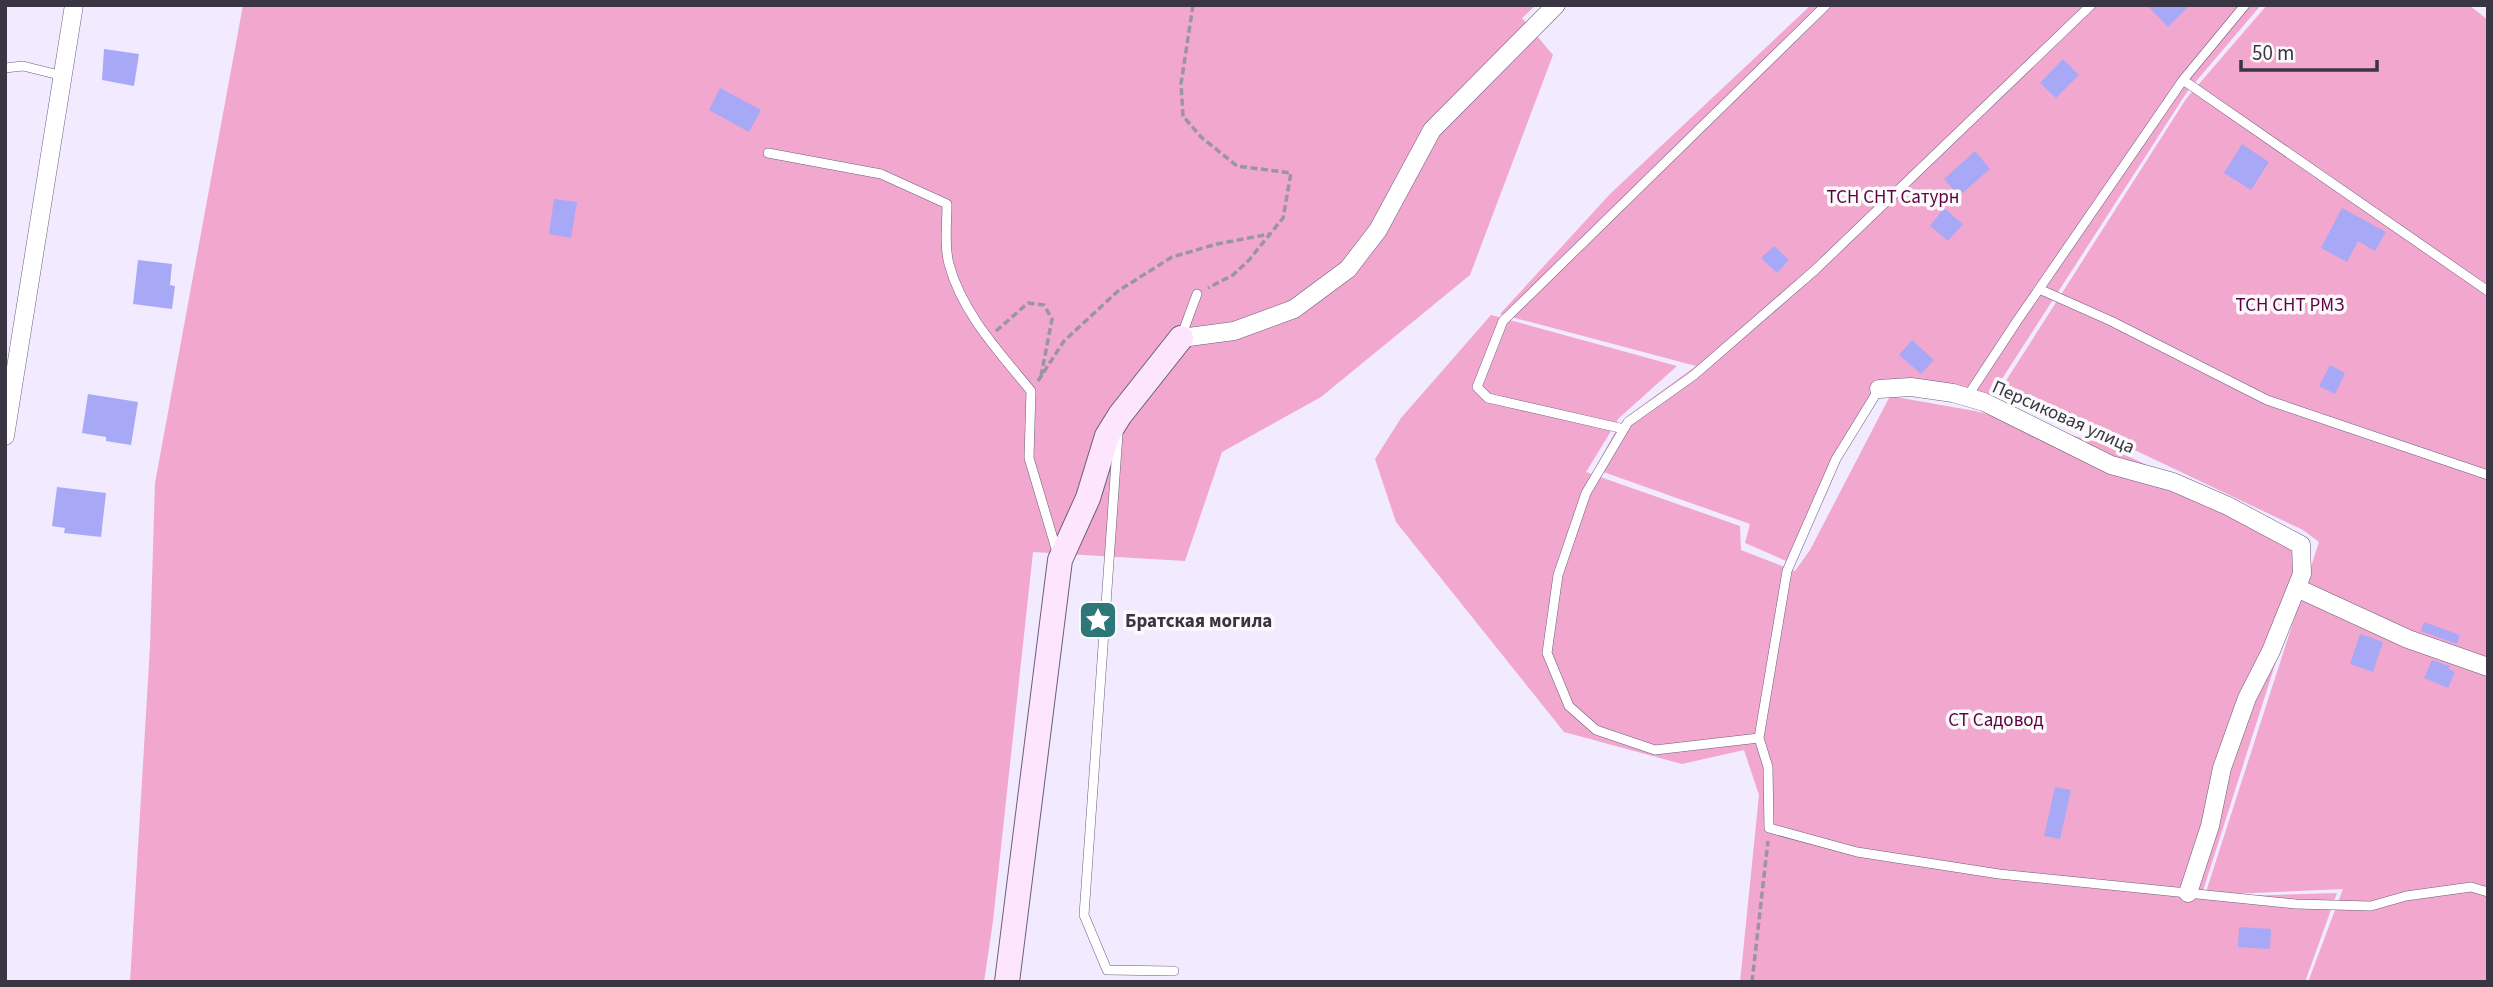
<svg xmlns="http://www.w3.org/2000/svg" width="2493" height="987" font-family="'Source Sans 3',sans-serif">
<rect width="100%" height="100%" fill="#f2eaff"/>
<path fill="#f2a7cf" d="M243 5H1536L1522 18 1553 55 1470 275 1321 397 1222 452 1185 561 1033 552 993 921 984 982H130L150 646 155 483Z
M1811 5H2261L2187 92 1989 399 1879 386 1822 481 1786 561 1745 543 1750 524 1595 469 1614 434 1629 415 1696 366 1500 314 1610 194Z
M2267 5H2469L2488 20V982H2308L2343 889 2205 895 2319 542 2303 530 2002 387 2186 99Z
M1491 315 1677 366 1619 418 1586 472 1740 526 1741 550 1795 571 1810 550 1890 396 1975 411 2098 442 2310 542V555L2201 897 2337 893 2305 982H1740L1759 795 1744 750 1682 764 1564 732 1396 522 1375 459 1401 418Z"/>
<path fill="#a7a9f6" d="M2147 5H2190L2168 27Z
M104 49 139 54 134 86 102 80Z
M2063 59 2079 75 2056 98 2040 83Z
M720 88 761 110 749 132 709 110Z
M2242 144 2269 162 2251 190 2224 173Z
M1975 151 1990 169 1959 196 1944 179Z
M554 199 577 202 571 238 549 234Z
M1944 208 1963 224 1948 241 1930 226Z
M2342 208 2386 232 2375 251 2358 241 2347 262 2321 248Z
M1774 246 1789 260 1777 273 1761 258Z
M138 260 172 264 170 285 175 286 172 309 133 304Z
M1912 340 1934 360 1921 374 1899 355Z
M2330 365 2345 373 2335 394 2319 386Z
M88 394 138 402 131 445 106 441V437L82 433Z
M57 487 106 493 101 537 64 533 65 528 52 526Z
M2424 622 2460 635 2457 644 2421 631Z
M2360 634 2383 642 2373 672 2350 664Z
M2432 660 2450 666 2449 669 2455 672 2448 688 2424 678Z
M2055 787 2071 790 2060 839 2044 836Z
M2239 927 2271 929 2270 949 2238 947Z"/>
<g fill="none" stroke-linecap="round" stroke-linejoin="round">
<g stroke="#6a5e7c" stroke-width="10">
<path id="lane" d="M5 68 23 66 63 76
M2183 80 2488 291
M768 153 881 174 947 204C947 222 944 246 949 264 962 313 1000 353 1031 391L1029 458 1057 552
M2039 289 2111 321 2267 400 2488 475
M1181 337 1197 294
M1879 389 1836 459 1787 571 1759 738 1768 767 1769 828 1857 852 1999 874 2296 904 2371 906 2406 896 2471 887 2488 892
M1967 397 2017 321 2183 80 2245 5
M1624 429 1488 398 1477 387 1503 321 1826 5
M1118 434 1084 915 1107 970 1174 971
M1759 738 1655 750 1596 730 1569 706 1547 653 1558 575 1586 493 1628 422 1694 375 1815 270 2091 5"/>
</g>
<g stroke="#6a5e7c" stroke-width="19">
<path id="street" d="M1181 338 1234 331 1294 309 1348 269 1378 230 1432 130 1556 5
M1879 389 1911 387 1953 393 1984 402 2111 465 2173 482 2228 506 2301 545 2302 574 2271 651 2247 698 2222 768 2210 826 2188 893
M5 436 74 5
M2297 588 2408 639 2488 667"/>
</g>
<g stroke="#6a5e7c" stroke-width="26">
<path id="secondary" d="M1007 982 1060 560 1088 498 1107 436 1120 415 1181 338"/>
</g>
<path stroke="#9b94a5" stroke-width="3.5" stroke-dasharray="7 3.5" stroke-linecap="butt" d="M1193 5 1181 84 1183 116 1201 137 1237 166 1291 173 1283 218 1249 260 1233 275 1208 288
M996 331 1028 303 1044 305 1052 319 1041 376
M1038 381 1064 341 1118 291 1172 257 1217 244 1270 234
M1752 982 1768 841"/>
<use href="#lane" stroke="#fff" stroke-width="9"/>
<use href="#street" stroke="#fff" stroke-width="18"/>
<use href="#secondary" stroke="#fde5fe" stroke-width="24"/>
</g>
<defs>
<g id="sight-square" transform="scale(2.0125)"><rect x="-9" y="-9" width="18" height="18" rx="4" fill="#2d7778" stroke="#fbfbfb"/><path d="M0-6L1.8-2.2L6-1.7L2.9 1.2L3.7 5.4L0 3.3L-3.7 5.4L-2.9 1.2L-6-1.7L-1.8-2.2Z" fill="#fff"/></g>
</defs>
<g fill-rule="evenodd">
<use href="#sight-square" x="1098" y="620"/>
</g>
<g text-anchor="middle" stroke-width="7" stroke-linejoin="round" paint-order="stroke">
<g font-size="19" fill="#610043" stroke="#fbfbfb">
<text x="1893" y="203">ТСН СНТ Сатурн</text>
<text x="2290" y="311">ТСН СНТ РМЗ</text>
<text x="1996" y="726">СТ Садовод</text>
</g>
<g font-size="19" fill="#3a3542" stroke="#fbfbfb">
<text transform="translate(2064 416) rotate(24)" y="7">Персиковая улица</text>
</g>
<g font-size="19" font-weight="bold" fill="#3a3542" stroke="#fbfbfb" text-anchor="start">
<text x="1125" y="627">Братская могила</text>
</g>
</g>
<rect width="2493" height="987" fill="none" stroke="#3a3542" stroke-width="14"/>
<path d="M2241 60v10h136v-10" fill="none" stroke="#3a3542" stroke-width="3.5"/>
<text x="2252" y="60" font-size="21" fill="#3a3542" stroke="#fbfbfb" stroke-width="5" paint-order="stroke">50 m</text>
</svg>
